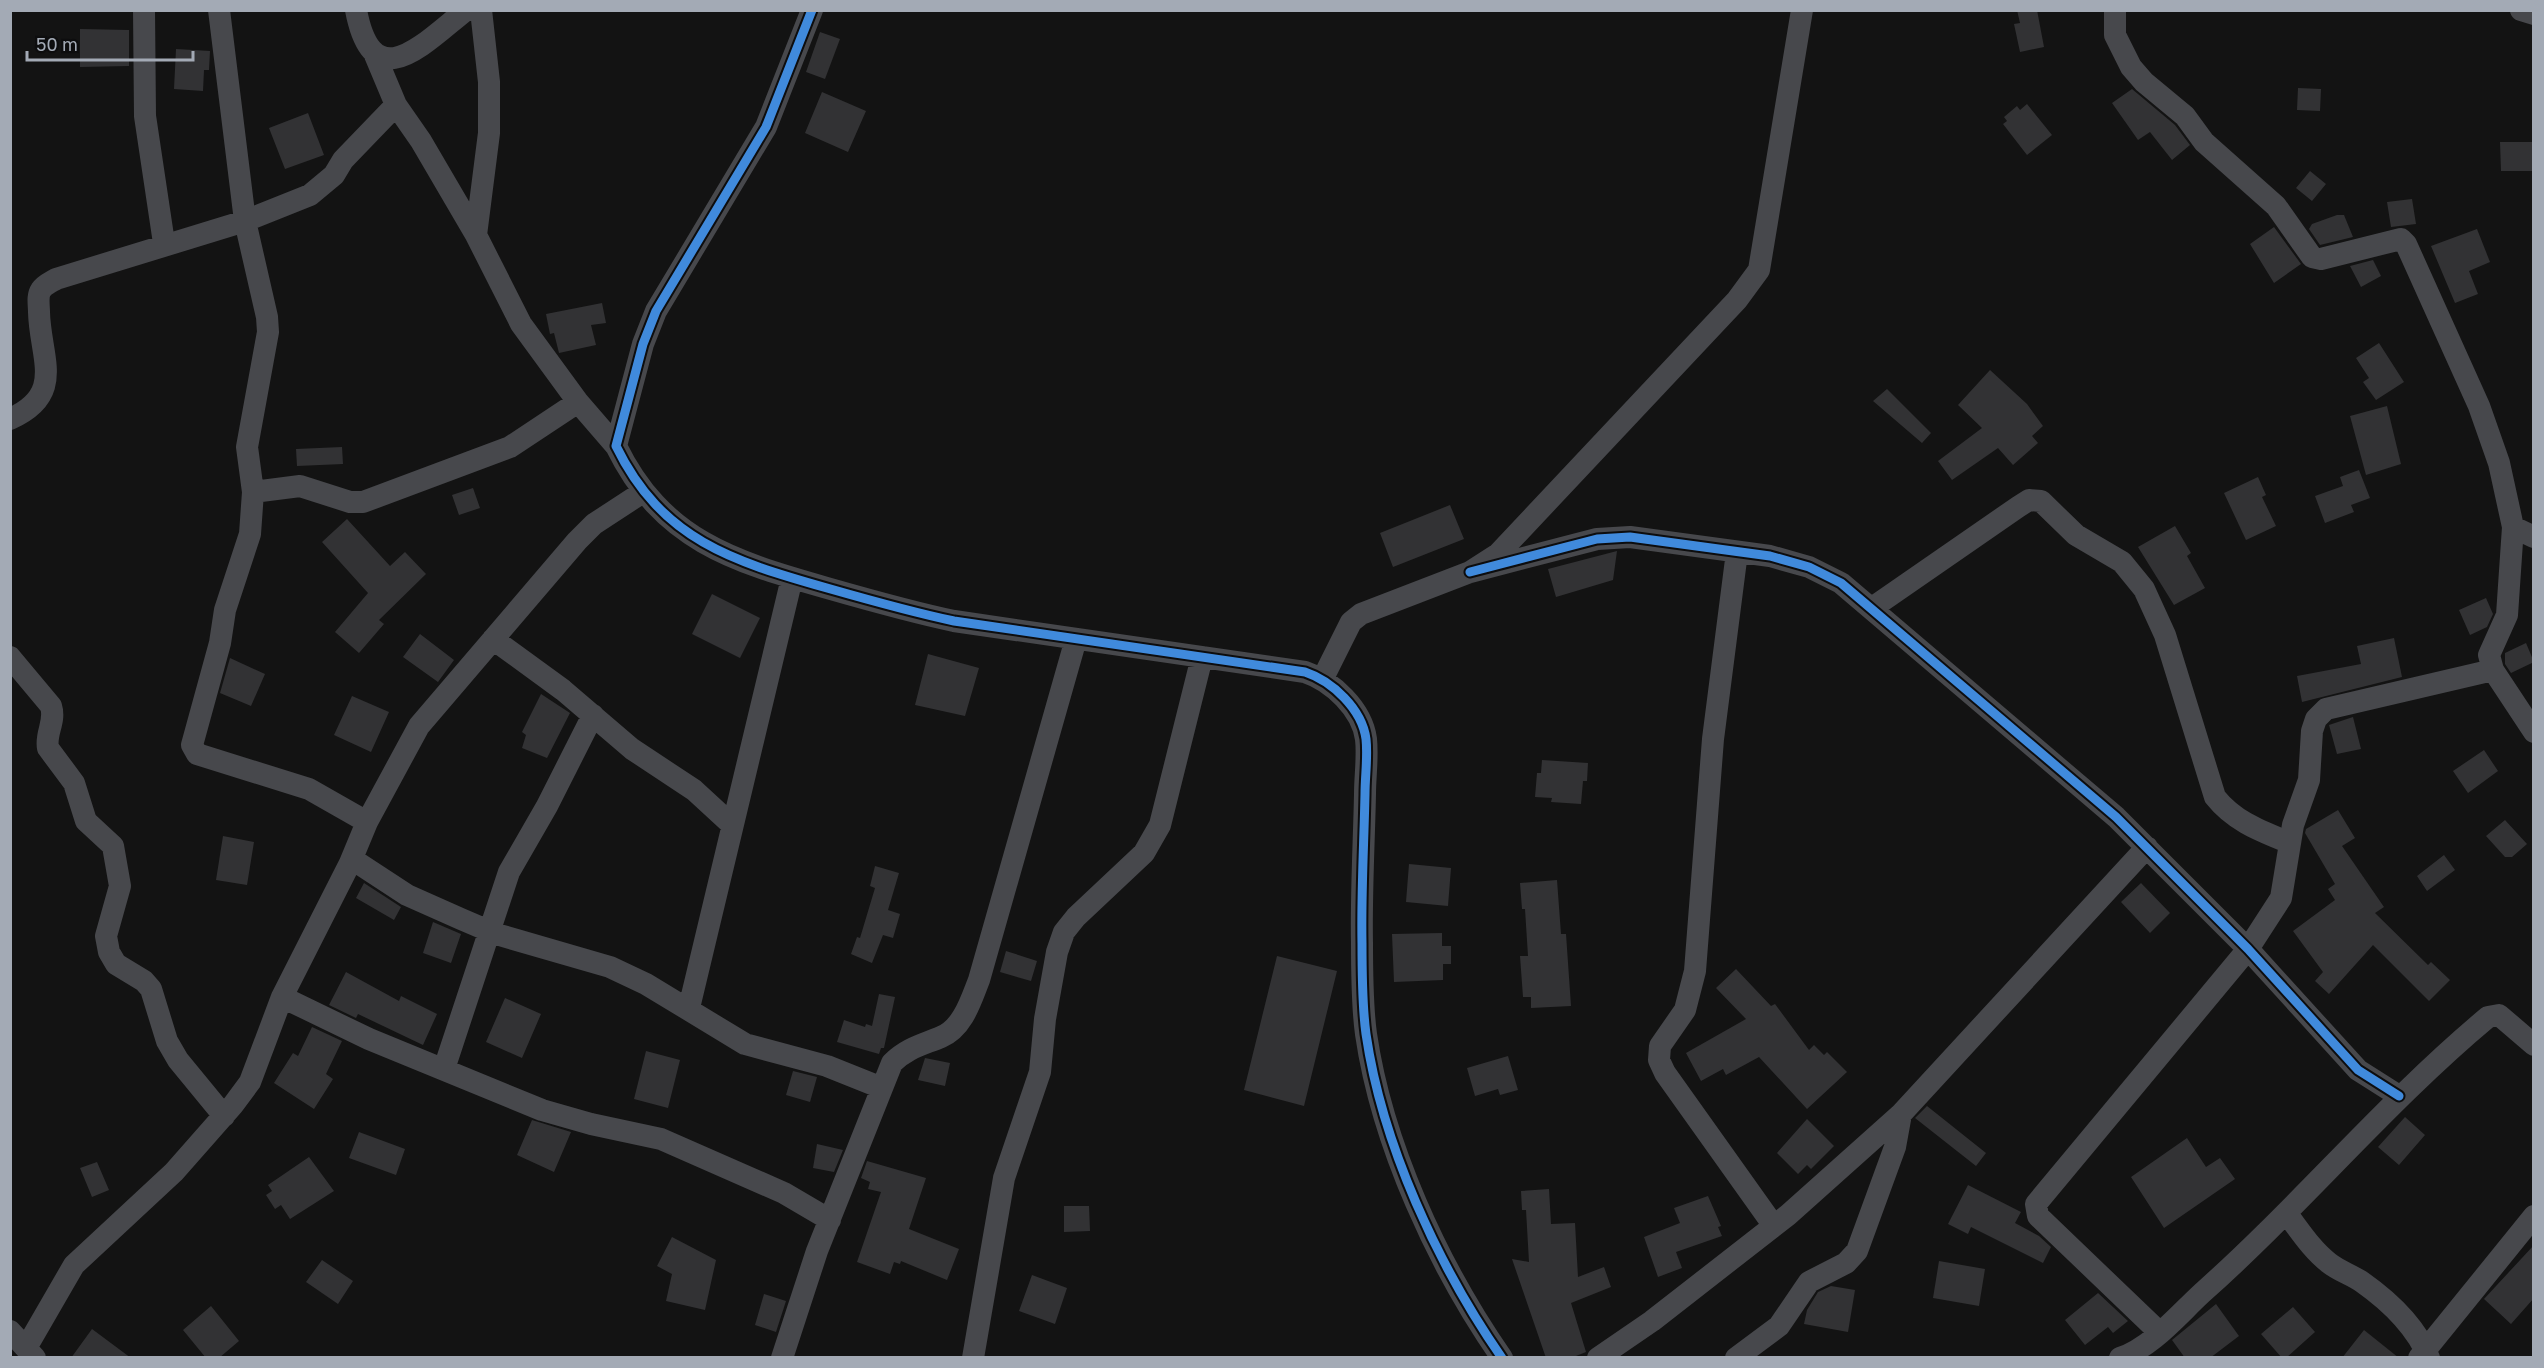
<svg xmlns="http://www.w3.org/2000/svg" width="2544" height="1368" font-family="'Golos Text',sans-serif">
<rect width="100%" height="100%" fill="#131313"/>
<path fill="#323234" d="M2017 10H2037L2044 47 2020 52 2014 24 2020 23Z
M80 29 129 30V66L80 67Z
M820 32 840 39 825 79 806 72Z
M176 49 210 51 209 70H204L203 91 174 89Z
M2298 88 2321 89 2320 111 2297 110Z
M2132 89 2175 125 2190 145 2172 160 2150 132 2138 140 2112 103Z
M822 92 866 111 848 152 805 133Z
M2027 104 2052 135 2027 155 2003 124 2007 121 2004 117 2017 106 2020 110Z
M308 113 324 155 285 169 269 128Z
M2500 142H2533V171H2501Z
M2310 171 2326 184 2312 201 2296 188Z
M2412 199 2416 224 2391 227 2387 202Z
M2337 215H2344L2353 237 2320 245 2309 229 2312 224Z
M2274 227 2301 264 2274 283 2250 244Z
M2477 229 2490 262 2469 271 2478 294 2455 303 2431 246Z
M2373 260 2381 276 2361 287 2350 266Z
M602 303 606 323 591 325 596 345 559 353 554 333 550 334 546 314Z
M2379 343 2404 382 2376 400 2363 382 2369 378 2356 358Z
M1990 370 2027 404 2043 426 2032 436 2038 443 2013 465 1998 448 1952 480 1938 461 1982 428 1958 405Z
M1887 389 1931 433 1922 443 1873 401Z
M2387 406 2401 464 2366 475 2350 416Z
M342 447 343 464 297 466 296 449Z
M2359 470 2370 498 2351 505 2354 512 2325 523 2315 496 2343 486 2340 477Z
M2258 477 2266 495 2262 497 2276 526 2246 540 2224 493Z
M473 488 480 508 459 515 452 495Z
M1450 505 1464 539 1393 567 1380 533Z
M347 519 390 566 405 552 426 574 379 620 384 624 359 653 335 632 368 593 322 542Z
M2175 526 2191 553 2187 556 2205 588 2174 605 2138 547Z
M1617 551 1613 580 1556 597 1548 569Z
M712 594 760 618 740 658 692 634Z
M2486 598 2493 614 2487 627 2470 635 2459 610Z
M420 634 454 660 438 682 403 657Z
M2394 638 2402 677 2302 702 2297 676 2361 664 2357 646Z
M2526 643 2534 662 2511 673 2505 664V653Z
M928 654 979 668 965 716 915 705Z
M230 658 265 674 251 706 220 693Z
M541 694 570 713 547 758 522 748 526 735 522 732Z
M352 696 389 712 371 752 334 735Z
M2353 717 2361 749 2337 754 2329 725Z
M2484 750 2498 771 2468 793 2453 771Z
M1542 760 1588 763 1587 781H1583L1581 804 1551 802 1552 798 1535 797 1537 773H1541Z
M2338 810 2355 838 2342 846 2384 907 2375 913 2428 965 2431 962 2450 980 2429 1001 2373 945 2329 994 2315 981 2323 972 2293 931 2335 900 2328 889 2335 884 2305 833 2306 829Z
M2505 820 2527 844 2512 857H2505L2486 836Z
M223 836 254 842 247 885 216 880Z
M2444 855 2455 870 2427 891 2417 876Z
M1409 864 1451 868 1448 906 1406 902Z
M875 866 899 873 888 910 900 914 893 938 883 935 872 963 851 954 857 937 860 938 875 888 870 886Z
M1557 880 1561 934H1566L1571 1006 1531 1008V997H1523L1520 956H1528L1525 909H1522L1520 883Z
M364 883 401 907 394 920 356 898Z
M2141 883 2170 913 2150 933 2121 902Z
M433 922 461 934 451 963 423 953Z
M1442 933V946H1451V964H1443V980L1394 982 1392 934Z
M1006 951 1037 961 1031 981 1000 972Z
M1277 956 1337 971 1304 1106 1244 1090Z
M1736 969 1771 1006 1775 1004 1809 1050 1814 1045 1824 1055 1827 1052 1847 1072 1807 1109 1759 1057 1726 1075 1723 1069 1701 1081 1686 1053 1746 1019 1716 988Z
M346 972 399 1001 401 996 437 1014 423 1045 358 1014 356 1018 329 1005Z
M879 994 895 997 884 1048H881L879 1054 837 1042 844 1020 865 1027 866 1024 872 1026Z
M505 998 541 1014 522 1058 486 1042Z
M312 1027 342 1041 326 1074 333 1079 314 1109 274 1083 293 1053 298 1056Z
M646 1051 680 1060 668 1108 634 1099Z
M1508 1056 1518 1090 1500 1095 1498 1089 1475 1096 1467 1068Z
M925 1058 950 1063 945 1086 918 1080Z
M793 1071 817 1077 810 1102 786 1095Z
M1927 1106 1986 1153 1976 1166 1915 1118Z
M2405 1117 2425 1135 2399 1165 2378 1147Z
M1807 1119 1834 1146 1811 1169 1807 1165 1798 1174 1777 1153Z
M532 1120 571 1132 554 1172 517 1155Z
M359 1132 405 1149 396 1175 349 1158Z
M2187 1138 2206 1167 2220 1158 2235 1179 2164 1228 2131 1177Z
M817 1144 843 1150 834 1172 813 1168Z
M309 1157 334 1191 290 1219 281 1205 275 1209 266 1195 272 1191 268 1185Z
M867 1161 926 1178 909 1229 959 1249 947 1280 901 1261 900 1264 894 1262 890 1274 857 1262 881 1192 868 1189 870 1182 861 1178Z
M97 1162 109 1190 92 1197 80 1168Z
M1968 1185 2021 1212 2015 1223 2039 1236 2051 1247 2043 1263 1971 1227 1968 1234 1948 1224Z
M1549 1189 1551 1224 1575 1223 1578 1277 1604 1267 1611 1287 1571 1303 1586 1352 1571 1358H1546L1512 1259 1529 1262 1526 1210H1522L1521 1191Z
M1708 1196 1721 1226 1718 1227 1722 1236 1676 1252 1682 1268 1658 1277 1644 1237 1680 1223 1674 1208Z
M1064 1206H1089L1090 1231 1064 1232Z
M672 1237 716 1260 705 1310 666 1301 672 1274 657 1266Z
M2534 1245V1298L2511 1324 2484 1299Z
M322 1260 353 1281 338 1304 306 1282Z
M1939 1261 1985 1269 1979 1306 1933 1298Z
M1032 1275 1067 1288 1055 1324 1019 1311Z
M1831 1286 1855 1290 1848 1332 1804 1324 1807 1310 1818 1292Z
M2098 1293 2128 1321 2113 1333 2108 1327 2085 1345 2065 1320Z
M764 1294 786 1301 776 1332 755 1325Z
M2216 1304 2239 1336 2210 1358H2185L2172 1340Z
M211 1306 239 1341 219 1358H206L183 1330Z
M2293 1307 2315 1332 2286 1358H2282L2261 1334Z
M92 1329 131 1358H71Z
M2364 1330 2399 1358H2342Z"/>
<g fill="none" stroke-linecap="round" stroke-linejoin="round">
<path stroke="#47484c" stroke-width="22" d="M144 10 145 116 164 243
M356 10C373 100 424 43 466 10
M812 10 766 127 656 311 643 344 616 446C662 540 732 561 827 588 869 600 911 612 954 621L1305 672C1332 681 1362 709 1366 739 1368 757 1365 776 1365 794 1364 843 1361 894 1362 943 1362 973 1362 1005 1366 1034 1382 1144 1438 1266 1502 1358
M2115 10V35L2131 67 2144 82 2185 116 2204 142 2276 206 2312 257 2321 259 2401 239 2406 244 2479 406 2499 463 2513 527 2507 615 2489 655 2493 670 2534 732
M2521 10 2534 14
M396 105 421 141 476 235 521 324 578 402 616 446
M476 235 489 133V82L481 10
M10 419C66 394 40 358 39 312 39 305 37 296 41 290 44 285 51 282 56 279L245 221 219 10
M253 492 300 486 350 502H363L510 447 578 402
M2513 527 2534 537
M1737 552 1713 739 1695 971 1685 1010 1660 1046 1659 1060 1665 1073 1774 1226
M1470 572 1597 539 1630 537 1770 556 1809 567 1841 583 2116 817 2248 949 2358 1070 2399 1096
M1872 608 2018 507 2029 500 2041 501 2076 535 2122 562 2144 589 2165 635 2215 797C2235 822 2261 831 2290 843
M493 639 563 690 632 749 694 790 732 825
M10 657 51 706C56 722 45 733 48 748L74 783 86 821 113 846 120 886 106 936 109 952 116 964 144 981 151 989 167 1041 178 1060 224 1116
M1323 678 1351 622 1361 614 1470 572 1498 554 1737 300 1759 270 1802 10
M367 822 309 789 197 754 192 745 220 643 225 610 250 534 253 492 247 447 268 332 267 317 245 221 310 195 334 175 343 160 396 105 375 55
M352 859 407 895 461 919 496 934 610 967 646 984 745 1044 827 1066 882 1088
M282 997 369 1039 542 1110 591 1124 661 1139 784 1193 830 1220
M689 1008 792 578
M444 1069 509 872 547 806 593 715
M2287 1214C2300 1231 2312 1250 2329 1263 2339 1271 2352 1275 2362 1282 2389 1301 2416 1327 2429 1358
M10 1331 35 1358
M2159 1332 2038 1216 2036 1204 2248 949 2281 898 2293 825 2309 780 2312 731 2316 719 2326 709 2493 670
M26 1348 74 1265 174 1172 233 1105 250 1082 282 997 350 863 367 822 419 726 577 541 594 524 643 492
M782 1358 817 1251 892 1063C907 1048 922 1045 941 1037 963 1028 971 1000 979 980L1076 639
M973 1358 1004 1178 1040 1072 1045 1019 1057 952 1064 932 1076 917 1144 853 1160 825 1202 657
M1598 1358 1652 1321 1788 1215 1901 1114 2147 847
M1736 1358 1779 1326 1809 1282 1846 1263 1857 1251 1895 1147 1901 1114
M2120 1358C2152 1347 2178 1315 2202 1293 2301 1205 2386 1102 2488 1017L2499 1015 2534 1045
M2419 1358 2534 1216"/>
<g stroke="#0d0d0e" stroke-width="13">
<path id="cycleway" d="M812 10 766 127 656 311 643 344 616 446C662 540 732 561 827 588 869 600 911 612 954 621L1305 672C1332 681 1362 709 1366 739 1368 757 1365 776 1365 794 1364 843 1361 894 1362 943 1362 973 1362 1005 1366 1034 1382 1144 1438 1266 1502 1358
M1470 572 1597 539 1630 537 1770 556 1809 567 1841 583 2116 817 2248 949 2358 1070 2399 1096"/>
</g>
<use href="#cycleway" stroke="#408adc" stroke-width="9"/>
</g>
<rect width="2544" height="1368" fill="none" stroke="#a3aab5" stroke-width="24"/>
<path d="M27 51v9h166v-9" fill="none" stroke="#a3aab5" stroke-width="3"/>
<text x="36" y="51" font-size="18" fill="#a3aab5" stroke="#0d0d0e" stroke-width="4.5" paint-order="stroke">50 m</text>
</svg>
